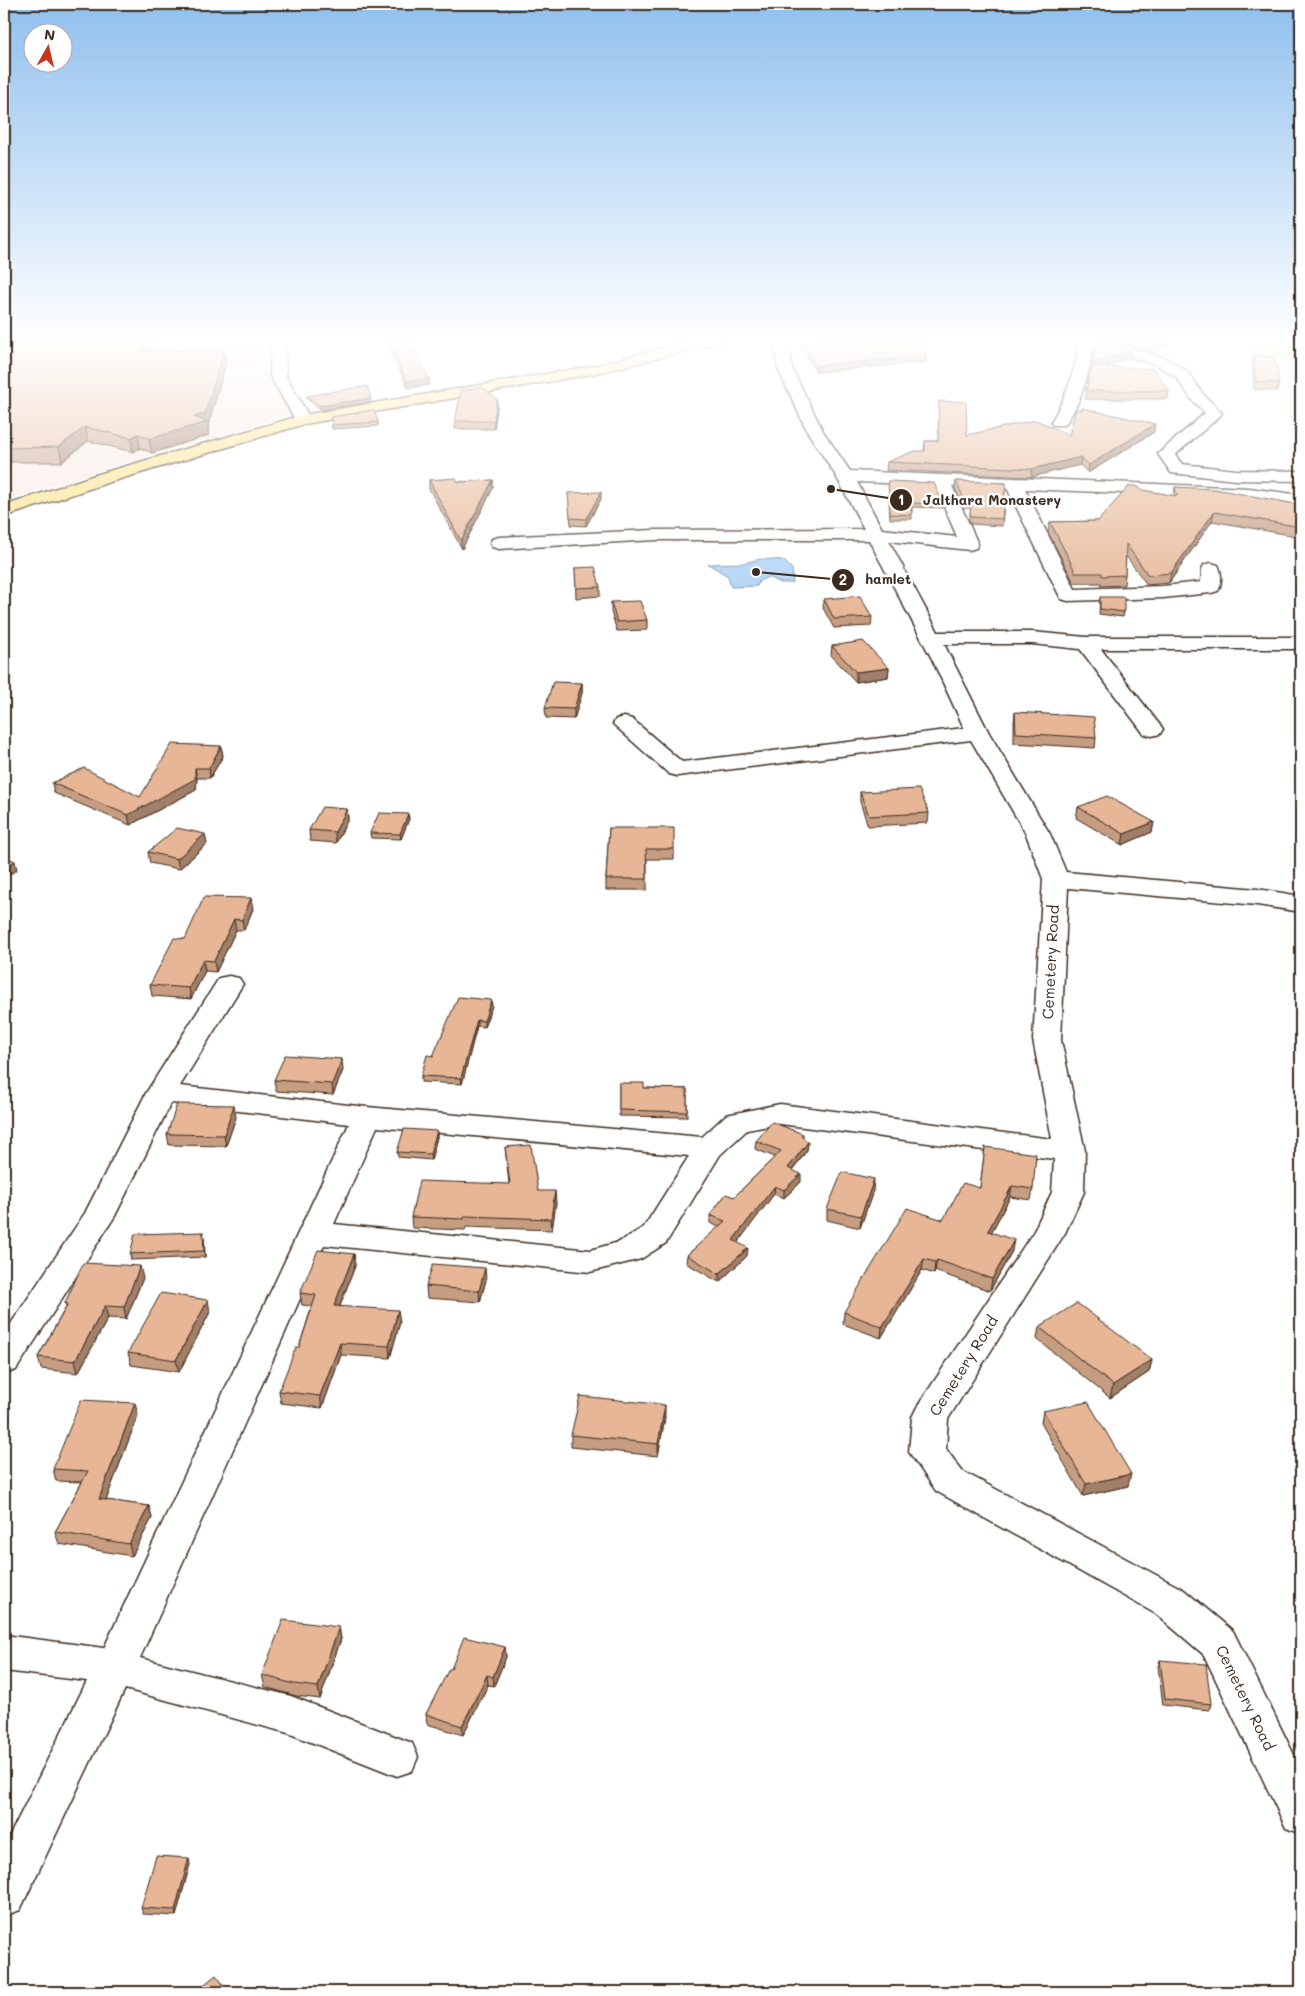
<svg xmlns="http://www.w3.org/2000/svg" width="1305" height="1996" font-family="Mali,sans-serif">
<rect width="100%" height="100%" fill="#fff"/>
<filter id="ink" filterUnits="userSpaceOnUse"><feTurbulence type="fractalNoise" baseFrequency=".02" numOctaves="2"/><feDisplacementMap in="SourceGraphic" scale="10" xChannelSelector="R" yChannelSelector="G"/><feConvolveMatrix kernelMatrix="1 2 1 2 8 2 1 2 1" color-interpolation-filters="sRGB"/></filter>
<g filter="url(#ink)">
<path fill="#f8e9e0" d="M4 339H255L257 341 264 369 295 414 96 472 4 501Z"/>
<path fill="#b7db96" stroke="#79825a" d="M1248 339H1301V359L1263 358 1251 353Z"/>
<path fill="#add1f6" stroke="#7f8ea0" d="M760 559 783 560 792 569 793 583H781L768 577 759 581 757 586 731 587 728 576 708 564 744 563Z"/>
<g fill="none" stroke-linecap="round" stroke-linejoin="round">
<g stroke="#3b2a1e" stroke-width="3">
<path id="minor" d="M267 339H283L285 342 286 376 311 420 309 423H297L270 376 271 343Z
M774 339H788L792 369 823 431 850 471 1249 488 1301 495V505L1249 498 1025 489 1075 589 1163 586 1201 582 1202 569 1204 565 1211 563 1218 565C1222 572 1222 585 1218 591L1211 593 1163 598 1068 601 1061 599 1007 488 952 486 978 544 976 548 969 550 889 541 938 632H1032L1086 637H1301V649H1101L1163 729 1160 734 1152 736 1144 734 1080 649 1032 644H944L989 733 1050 834 1066 872 1257 889 1301 896V912L1257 905 1068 888 1061 1040 1085 1151 1084 1192 1065 1233 948 1419 946 1449 962 1471 1184 1590 1233 1631 1301 1769V1834L1286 1828 1204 1655 1156 1614 936 1491 909 1452 912 1417 917 1407 1034 1231 1052 1192 1054 1159 780 1124 747 1130 720 1155 666 1243 641 1259 590 1272 324 1245 140 1658 291 1696 412 1743 418 1757 412 1771 397 1776 288 1733 125 1689 20 1910 4 1916V1847L87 1681 4 1671V1635L104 1648 349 1124 171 1103 115 1216 16 1370 4 1374V1334L85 1213 146 1093 219 978 229 976 239 978 243 984 180 1086 367 1107 702 1137 726 1115 780 1104 1052 1139 1033 1040 1043 879 1026 834 971 740 677 776 669 774 613 724 616 719 624 717 632 719 682 762 964 728 932 659 869 540H655L499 549 492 547 490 543 492 539 499 537 655 530 864 529 836 476 807 431 778 369ZM857 482 935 485 957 537 882 529ZM377 1127 689 1156 644 1227 619 1242 590 1250 334 1224Z
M1079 339H1104L1167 359 1187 371 1203 394 1222 413 1220 416 1175 455 1182 464 1236 470 1301 471V481L1236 480 1171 473 1158 454 1205 413 1192 400 1176 377 1157 365 1093 345C1090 373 1081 402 1065 425H1053L1051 422C1067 396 1076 369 1079 339Z"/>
</g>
<g stroke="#3b2a1e" stroke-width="3">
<path id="major" d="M698 339H724L722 342 593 374 305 424 107 483 4 517V506L95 475 303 415 593 366Z"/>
</g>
<use href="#minor" fill="#fff" fill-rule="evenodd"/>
<use href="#major" fill="#fbe080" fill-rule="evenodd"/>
</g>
<path fill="#c69d81" stroke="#3b2a1e" d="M4 339H155L150 351 226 362 208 426 209 435 152 453 140 448 133 452 88 441 62 462H4Z
M385 339H409L429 379V385L408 388Z
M1111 339H1170L1168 346 1151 352Z
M802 343 926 356V362L816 372 802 349Z
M1254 356 1279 383 1277 391 1254 389 1252 363Z
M1130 358 1105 366 1169 391 1168 399H1085L1091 368Z
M307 396 371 402 321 410 308 400Z
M497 399V407L494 429H455V421Z
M939 401 967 435H1069L1154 432 1088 473 1080 465 1031 477 886 470 887 462 924 451 925 441H938Z
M331 417 378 422V426L332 429Z
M429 480 458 482 493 480V488L462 549 429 489Z
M888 481 943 504V508L912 507V519H890Z
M956 481 1006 483 1002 526 971 524 969 520 971 508H964L955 488Z
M1175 487 1301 505V537L1212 521 1169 583 1147 585 1126 556 1125 575 1124 585 1100 586 1101 583H1074L1048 532 1050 522 1098 521 1142 490 1174 496Z
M568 493 601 499 586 526 571 525Z
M575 568 600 587V596L576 598Z
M1100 597 1124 612 1123 617 1099 614Z
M824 599 872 617 871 626 834 628 823 608Z
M611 602 647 620V630L617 631 611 612Z
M832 646 889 668 888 677 856 682 831 655Z
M582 683V693L574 719 546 718 545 708Z
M1015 712 1096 738 1095 748 1014 743V722Z
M221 746 223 756 210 778H197L196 790 130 825 54 793 52 783 140 797Z
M860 792 929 813 928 823 868 826 860 802Z
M1078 807 1154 822 1152 832 1122 845 1076 818Z
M347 809 348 819 336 843 310 841 309 830Z
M408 814 409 819 401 839 371 838 370 833Z
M609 828 674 849V859H647V890H606V879Z
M207 844 179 869 150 863 148 852Z
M253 909 244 930H236L216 972 205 971 191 999 152 996 150 985 185 939Z
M491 1000 492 1006 484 1027 477 1026 462 1084 421 1082V1076L433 1056Z
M343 1070 333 1095 276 1091 274 1080Z
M619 1083 644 1088 687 1089V1117L619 1116Z
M236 1117 226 1146 169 1145 167 1134Z
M437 1131V1137L431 1160 398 1157 397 1152Z
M803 1134V1138L808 1142 807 1150 793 1170 801 1182 784 1198 774 1194 737 1243 747 1256 719 1282 686 1263 687 1255 719 1227 710 1223V1215L734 1197 775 1157 755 1149 756 1141Z
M505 1147 538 1191 556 1203 552 1230 466 1227 465 1230 412 1228 411 1217 509 1184Z
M985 1147 1033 1189 1031 1200 1010 1197 991 1233 1012 1251 990 1291 935 1271 934 1274 922 1270 881 1338 843 1324 844 1312 943 1220 980 1188Z
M873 1191 860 1228 827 1220V1209Z
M203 1232 204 1238 205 1257 131 1260 130 1254Z
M354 1254 355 1266 340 1306 400 1322 390 1358 341 1355 322 1408 281 1403 279 1391 299 1347 312 1306 302 1305 300 1293Z
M143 1278 126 1319 108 1318 78 1373 41 1369 38 1357 66 1307 65 1303Z
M486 1280 480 1302 427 1298 426 1286Z
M210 1312 179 1372 131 1365 128 1353Z
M1039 1327 1152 1360 1149 1372 1110 1398 1037 1339Z
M1043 1411 1128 1486 1083 1496 1041 1423Z
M138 1415 106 1500 149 1506 152 1518 132 1556 59 1544 55 1532 82 1482 56 1481 53 1469Z
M665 1417 658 1456 571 1447V1435Z
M339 1627 341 1639 320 1699 296 1696 265 1687 262 1675Z
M505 1647 506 1657 494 1686 488 1685 463 1735 427 1724 426 1714 451 1669Z
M1160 1660 1211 1704 1209 1710 1163 1705 1158 1666Z
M190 1864 176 1916 143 1914 141 1908Z"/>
<path fill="#a17f69" stroke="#3b2a1e" d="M147 339H155L144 364 142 351Z
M1168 339H1170L1168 346 1151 352 1152 344Z
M224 349 226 362 208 426 209 435 152 453 149 439 194 417Z
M1131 351 1130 358 1091 371 1092 364Z
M926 356V362L816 372V366Z
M429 379V385L408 388 407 381Z
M371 398V402L321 410 320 406Z
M497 399V407L494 429V421Z
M1155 424 1154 432 1088 473 1089 465Z
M85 427 88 441 62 462 59 447Z
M138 434 140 448 133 452 131 438Z
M1081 457 1080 465 1031 477 1032 469Z
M493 480V488L462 549 461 541Z
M601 492V499L586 526V519Z
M1214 512 1212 521 1169 583 1171 573Z
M889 668 888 677 856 682V672Z
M582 683V693L574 719V709Z
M221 746 223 756 210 778 209 768Z
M195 768 197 778 196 790 130 825 128 815Z
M347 809 348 819 336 843 335 832Z
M408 814 409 819 401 839 400 834Z
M1154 822 1152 832 1122 845 1124 834Z
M205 834 207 844 179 869 177 859Z
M15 861 17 870 4 877V868Z
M251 898 253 909 244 930 242 920Z
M234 919 236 930 216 972 214 961Z
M203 960 205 971 191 999 189 988Z
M491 1000 492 1006 484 1027V1021Z
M477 1020V1026L462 1084 461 1078Z
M342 1059 343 1070 333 1095 332 1084Z
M234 1105 236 1117 226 1146 224 1135Z
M437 1131V1137L431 1160 430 1154Z
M808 1142 807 1150 788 1176V1168Z
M801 1174V1182L784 1198V1190Z
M874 1179 873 1191 860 1228 861 1216Z
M775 1186 774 1194 733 1249V1240Z
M1012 1186 1010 1197 986 1243 988 1231Z
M555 1191 556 1203 552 1230 551 1219Z
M203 1232 204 1238 205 1257 204 1251Z
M1014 1240 1012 1251 990 1291 992 1279Z
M748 1248 747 1256 719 1282V1274Z
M354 1254 355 1266 335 1318 334 1306Z
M924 1259 922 1270 881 1338 882 1327Z
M937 1260 935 1271 934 1274 935 1262Z
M140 1266 143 1278 126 1319 124 1307Z
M485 1268 486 1280 480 1302 479 1291Z
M208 1300 210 1312 179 1372 176 1360Z
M105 1306 108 1318 78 1373 75 1361Z
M398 1310 400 1322 390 1358 389 1346Z
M340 1343 341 1355 322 1408 320 1396Z
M1152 1360 1149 1372 1110 1398 1113 1385Z
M135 1403 138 1415 102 1511 99 1499Z
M665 1405V1417L658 1456V1444Z
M1131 1474 1128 1486 1083 1496 1086 1484Z
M149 1506 152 1518 132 1556 129 1544Z
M339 1627 341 1639 320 1699 318 1687Z
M505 1647 506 1657 494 1686 493 1677Z
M487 1675 488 1685 463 1735 462 1726Z
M189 1858 190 1864 176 1916 175 1910Z"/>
<path fill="#e6b696" stroke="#3b2a1e" d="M4 339H147L142 351 224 349 205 414 194 417 207 422 149 439 138 434 131 438 85 427 59 447 4 448Z
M387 339H409L429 379 407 381Z
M925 339 926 356 816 366 802 343Z
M1135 339H1168L1152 344Z
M1096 340 1131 351 1092 364Z
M1254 356 1275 357 1279 383 1256 382Z
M1092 366 1154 369 1169 391H1086Z
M367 386 371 398 320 406 307 396Z
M482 387 497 399 494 421H455L461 391Z
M939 401 966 402 967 435 1036 420 1069 435 1076 409 1082 410V408L1155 424 1089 465 1081 457 1032 469 887 462 915 451H925V441H938Z
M374 410 378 422 332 425 331 417Z
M456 478 458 482 493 480 461 541 429 480Z
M888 481 934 483 943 504 911 503 912 515 890 514Z
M956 481 1006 483 1002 519 972 517 970 513 971 501H965Z
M1129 486H1137L1142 490 1177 496 1175 487 1215 489 1301 505V527L1214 512 1171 573 1148 575 1126 544 1125 575 1102 576V573H1076L1050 522 1098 521Z
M601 492 586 519 570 518 568 493Z
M595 567 600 587 576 588 575 568Z
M860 596 872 617 834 619 824 599Z
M1100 597H1124V612L1100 609Z
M640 601 647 620 617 622 611 602Z
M863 641 889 668 856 672 832 646Z
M553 682 582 683 574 709 545 708Z
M1015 712 1094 717 1096 738 1016 733Z
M172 744 221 746 209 768H195V779L128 815 52 783 84 768 140 797Z
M919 789 929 813 869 816 860 792Z
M1107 796 1154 822 1124 834 1078 807Z
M322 807 347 809 335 832 309 830Z
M379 813 408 814 400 834 370 833Z
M177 828 205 834 177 859 148 852Z
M609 828H674V849H646L647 879H606Z
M4 856 15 861 4 868Z
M204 897 251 898 242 920 234 919 214 961 203 960 189 988 150 985 174 938 185 939Z
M458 997 491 1000 484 1021 477 1020 461 1078 421 1076 427 1055 433 1056Z
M285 1055 342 1059 332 1084 274 1080Z
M619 1083H644V1088L687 1089V1112L619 1110Z
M177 1104 234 1105 224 1135 167 1134Z
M772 1122 803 1134 801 1136 808 1142 788 1168 801 1174 784 1190 775 1186 733 1240 748 1248 719 1274 687 1255 725 1221 710 1215 726 1194 734 1197 781 1151 756 1141Z
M404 1129 437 1131 430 1154 397 1152Z
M531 1145 538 1191H555L551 1219 465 1216 464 1219 411 1217 419 1181 510 1184 505 1147Z
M985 1147 1036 1154 1033 1189 1012 1186 988 1231 1014 1240 992 1279 937 1260 935 1262 924 1259 882 1327 844 1312 907 1208 943 1220 963 1183 980 1188Z
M842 1172 874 1179 861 1216 827 1209Z
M203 1232 204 1251 130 1254 135 1234Z
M318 1250 354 1254 334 1306 398 1310 389 1346 340 1343 320 1396 279 1391 296 1347H299L316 1295 300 1293Z
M83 1263 140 1266 124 1307 105 1306 75 1361 38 1357 68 1304 65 1303Z
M433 1264 485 1268 479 1291 426 1286Z
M161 1293 208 1300 176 1360 128 1353Z
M1077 1303 1152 1360 1113 1385 1039 1327Z
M580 1396 665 1405 658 1444 571 1435Z
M81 1400 135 1403 99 1499 149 1506 129 1544 55 1532 88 1471 53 1469Z
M1088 1402 1131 1474 1086 1484 1043 1411Z
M283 1620 339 1627 318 1687 294 1684 262 1675Z
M464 1637 505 1647 493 1677 487 1675 462 1726 426 1714 449 1669H451Z
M1160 1660 1206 1664 1211 1704 1165 1699Z
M156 1856 189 1858 175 1910 141 1908Z
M216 1975 229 1992H195Z"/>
</g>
<linearGradient id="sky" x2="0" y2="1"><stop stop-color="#90c0ee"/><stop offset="0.55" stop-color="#fff"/><stop offset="1" stop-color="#fff" stop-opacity="0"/></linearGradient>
<rect width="1305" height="619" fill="url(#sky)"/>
<g text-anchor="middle" stroke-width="5" stroke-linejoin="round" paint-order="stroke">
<g font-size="15" fill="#3b2a1e" stroke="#fff">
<text transform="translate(1051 962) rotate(-87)" y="5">Cemetery Road</text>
<text transform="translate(964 1366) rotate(-58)" y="5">Cemetery Road</text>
<text transform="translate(1245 1698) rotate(64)" y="5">Cemetery Road</text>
</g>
</g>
<path fill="none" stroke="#3b2a1e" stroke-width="2" d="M831 489L901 500M756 572L843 580"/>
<g fill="#3b2a1e" stroke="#fff" stroke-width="2">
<circle cx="831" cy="489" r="5"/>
<circle cx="756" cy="572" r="5"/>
<circle cx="901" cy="500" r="12"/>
<circle cx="843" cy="580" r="12"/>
</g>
<g font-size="15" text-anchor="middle" font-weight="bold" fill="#fff">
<text x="901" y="505">1</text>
<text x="843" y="585">2</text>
</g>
<g font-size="14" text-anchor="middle" font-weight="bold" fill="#3b2a1e" stroke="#fff" stroke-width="5" stroke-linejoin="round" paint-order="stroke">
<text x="992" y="505">Jalthara Monastery</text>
<text x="888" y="584">hamlet</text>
</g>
<rect width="1305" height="1996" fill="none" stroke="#fff" stroke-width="20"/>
<rect x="10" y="10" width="1285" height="1976" fill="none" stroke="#3b2a1e" stroke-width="2" filter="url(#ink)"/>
<g transform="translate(48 48) rotate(8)"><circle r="24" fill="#ffffff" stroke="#b1aaa5"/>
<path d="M0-4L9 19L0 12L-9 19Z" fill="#c8321e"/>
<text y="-8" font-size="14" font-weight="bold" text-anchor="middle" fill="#3b2a1e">N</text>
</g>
</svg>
